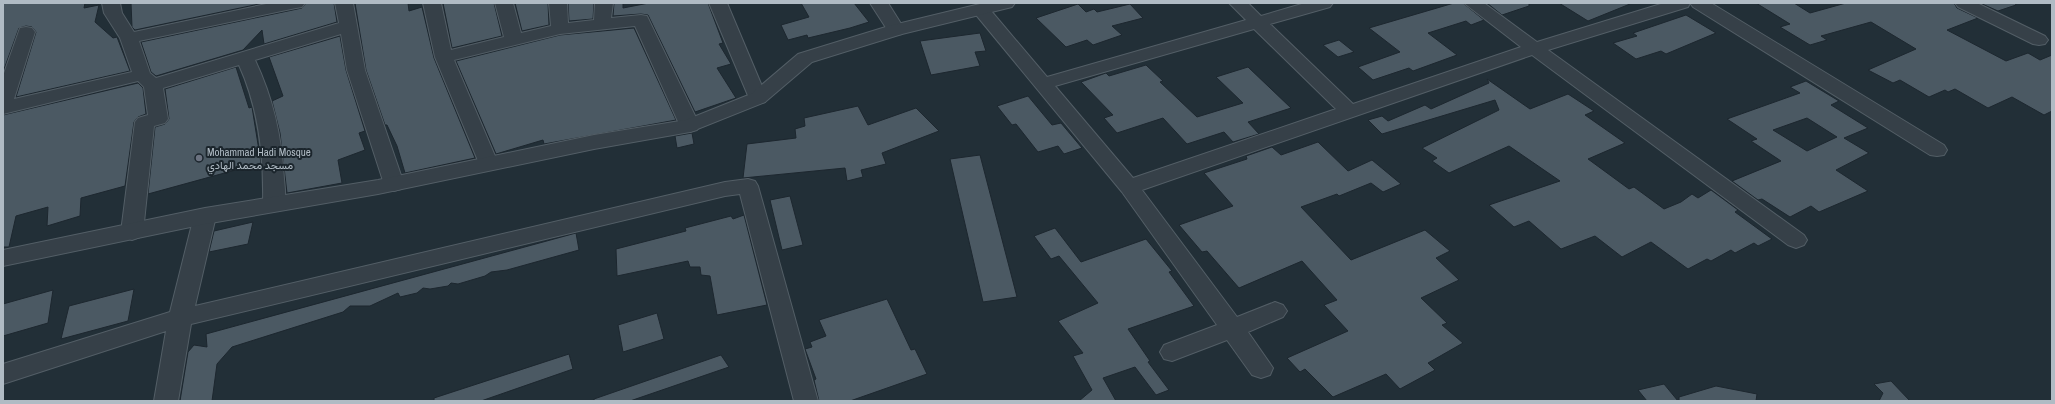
<svg xmlns="http://www.w3.org/2000/svg" width="2055" height="404" font-family="'Archivo Narrow',Vazirmatn,sans-serif">
<rect width="100%" height="100%" fill="#222f37"/>
<path fill="#4b5963" stroke="#1d272f" fill-rule="evenodd" d="M3 3H85L84 8 99 5 95 22 113 38 117 37 130 71 16 97 36 32 32 27 26 26 19 28 3 72Z
M131 3H264L135 30 132 27Z
M306 3H334L337 22 264 44 262 30 243 50 156 76 151 72 141 42 302 8Z
M355 3H408L409 11 422 7 434 58 475 158 405 173 397 146 387 125H385L366 70Z
M443 3H494L502 36 452 48Z
M515 3H548L549 25 522 31Z
M568 3H594L593 19 569 21Z
M614 3H623V8L649 3H708L723 43 719 44 731 64 717 68 736 98 695 112 648 15 641 14 613 16Z
M801 3H854L869 22 850 28 808 38 807 35 788 40 781 25 809 17Z
M1454 3H1463L1484 20 1471 25 1466 21 1428 33 1457 55 1413 71 1409 68 1373 80 1358 67 1400 52 1369 28Z
M1487 3H1529V6L1502 15Z
M1559 3H1630V4L1588 21Z
M1756 3H1794L1810 13 1846 3H1954L1957 8 1978 18 1947 30 2006 61 2028 53 2040 60 2052 55V111L2044 115 2012 97 1988 108 1955 89 1948 92 1945 90 1929 97 1900 80 1893 83 1868 70 1916 49 1871 22 1821 36 1827 40 1810 45 1780 27 1790 24Z
M1980 3H2015L2016 5 1998 11Z
M1078 4 1086 12 1094 9 1097 12 1130 4 1143 18 1112 26 1122 35 1093 45 1087 40 1066 47 1036 18Z
M1686 15 1716 33 1666 54 1661 51 1636 59 1613 43 1637 36 1633 33Z
M634 28 676 120 544 144 543 140 496 154 456 61 560 35Z
M980 33 986 51 975 52 980 66 931 75 920 41Z
M340 36 346 70 365 131 359 133 365 150 338 160 342 183 287 193 280 133 272 101 283 96 269 57Z
M1339 40 1354 52 1338 57 1323 45Z
M1146 65 1163 81 1160 82 1197 117 1243 103 1216 77 1248 67 1291 108 1248 122 1259 134 1233 142 1224 132 1187 144 1163 118 1117 133 1104 118 1113 115 1081 82 1106 73 1109 76Z
M236 67 249 108 252 107 261 163 148 194 155 127 165 124 169 119 165 89Z
M1487 79 1530 109 1568 94 1594 111 1585 115 1625 143 1588 159 1629 189 1634 187 1664 209 1681 202 1692 194 1698 198 1711 190 1738 210 1735 212 1772 239 1758 246 1754 243 1735 253 1731 250 1711 261 1707 259 1688 269 1651 242 1622 257 1595 236 1561 249 1529 221 1514 227 1489 205 1560 181 1509 146 1449 173 1432 161 1437 158 1422 148 1499 110 1495 100 1382 134 1368 120 1382 116 1388 121 1425 105 1431 109 1489 83Z
M1806 81 1839 101 1831 105 1868 128 1844 138 1869 153 1836 170 1868 191 1819 212 1811 206 1790 217 1762 199 1758 200 1732 181 1781 161 1751 141 1757 139 1727 119 1800 93 1790 87ZM1807 118 1837 137 1807 151 1773 130Z
M138 83 143 88 146 114 138 117 134 122 125 186 81 198 80 216 47 226 48 207 16 216 9 247H3V115Z
M1028 96 1052 125 1061 123 1082 148 1064 154 1058 146 1038 152 1016 124 1012 125 997 106Z
M858 106 868 125 916 108 939 131 882 153 886 164 861 170 863 177 847 181 845 168 743 178 747 144 796 138 795 129 805 126 804 118Z
M692 133 694 144 677 148 675 136Z
M1318 142 1348 171 1372 160 1401 184 1383 192 1371 183 1339 196 1337 194 1301 207 1351 260 1425 230 1450 251 1436 258 1459 280 1421 298 1447 323 1442 325 1463 343 1428 363 1435 370 1400 389 1386 374 1333 397 1305 369 1300 372 1287 358 1348 331 1324 305 1337 300 1302 261 1239 288 1207 251 1202 252 1179 225 1233 206 1204 173 1247 159 1246 156 1272 147 1281 155Z
M980 155 1017 297 983 302 950 159Z
M790 196 803 245 782 250 770 200Z
M744 215 767 305 717 315 710 276 701 275 700 267H690L688 261 617 276 616 249 686 231 685 228 731 216 733 219Z
M253 222 248 244 209 252 214 231Z
M1055 228 1081 262 1146 239 1172 271 1169 272 1194 306 1128 329 1150 361 1148 362 1169 390 1156 395 1135 367 1103 378 1116 401H1079L1092 390 1073 356 1083 353 1058 321 1098 303 1059 256 1051 259 1034 236Z
M576 233 579 250 507 270 491 272 485 276 458 284 451 283 448 286 430 289 423 288 417 293 400 297 398 293 370 306H350L343 312 232 347 217 364 212 401H180L188 352 194 345 207 347 206 334Z
M134 289 128 321 61 339 69 306Z
M53 290 48 323 3 336V304Z
M887 299 911 350 915 349 927 374 850 401H819L814 380 816 379 805 349 812 347 810 342 826 336 819 320Z
M657 313 664 339 623 352 618 325Z
M569 354 573 369 481 401H434V398Z
M721 355 729 367 630 401H594V399Z
M1891 381 1910 401H1879L1883 393 1874 384Z
M1664 384 1678 401H1647L1638 390Z
M1716 386 1757 394 1756 401H1679V397Z"/>
<g fill="none" stroke-linecap="round" stroke-linejoin="round">
<g stroke="#535e66" stroke-width="2">
<path id="minor" d="M102 3H120L122 13 134 32 271 3H305L302 7 296 8 139 41 150 73 156 78 339 23 335 3H353L365 70 404 184 401 189 394 191 387 189 384 184 347 70 341 34 255 60C273 98 282 137 284 179 285 189 287 201 281 209L274 211 267 209 263 204C264 156 259 109 239 65L163 88 168 119 165 123 154 126 143 232 140 237 132 240 124 237 121 232 135 122 138 118 148 115 144 87 138 81 3 114V76L20 28 26 27 32 28 35 32 14 99 132 72 120 38 104 13Z
M423 3H441L451 50 504 37 495 3H513L521 33 551 26 549 3H567L568 23 594 20 595 3H613L611 18 641 15 647 16 700 126 697 130 690 132 683 130 680 126 635 26 560 34 454 60 498 163 495 168 488 170 481 168 435 57Z
M709 3H727L767 98 765 102 758 104 751 102 749 98Z
M870 3H888L905 30 902 34 896 35 890 34Z
M1229 3H1248L1261 16 1305 3H1333L1330 7 1270 24 1353 104 1521 47 1464 3H1484L1537 42 1664 3H1711L1944 145 1947 150 1944 155 1937 156 1930 155 1693 7 1690 3 1688 7 1548 50 1804 235 1807 240 1804 245 1796 248 1788 245 1532 55 1142 190 1237 317 1275 302 1283 305 1287 311 1283 317 1248 332 1273 368 1270 375 1261 378 1252 375 1227 340 1172 361 1164 359 1160 352 1164 345 1217 325 1122 192 972 10 975 6 981 5 987 6 1047 77 1246 20ZM1254 29 1336 109 1133 178 1055 86Z
M1955 3H1977L2045 36 2048 40 2045 44 2039 45 2033 44 1958 7Z
M748 179 755 181 758 186 818 401H794L740 194 725 196 191 324 178 401H154L166 331 3 384V364L170 312 194 216 197 211 205 209 213 211 216 216 195 306 725 182Z"/>
</g>
<g stroke="#535e66" stroke-width="2">
<path id="tertiary" d="M984 3H1015L1012 7 902 34 812 62 765 102 690 132 594 149 378 194 205 224 3 266V250L205 208 378 180 594 135 686 120 751 94 798 54 889 26Z"/>
</g>
<use href="#minor" fill="#364048" fill-rule="evenodd"/>
<use href="#tertiary" fill="#364048" fill-rule="evenodd"/>
</g>
<circle fill="#6b7280" stroke="#1b252c" stroke-width="1.5" cx="199" cy="158" r="4"/>
<g text-anchor="middle" stroke-width="4" stroke-linejoin="round" paint-order="stroke">
<g font-size="11" fill="#b0bbc4" stroke="#1b252c" text-anchor="start">
<text x="207" y="156">Mohammad Hadi Mosque<tspan x="207" dy="13">مسجد محمد الهادي</tspan></text>
</g>
</g>
<rect width="2055" height="404" fill="none" stroke="#b0bbc4" stroke-width="8"/>
</svg>
